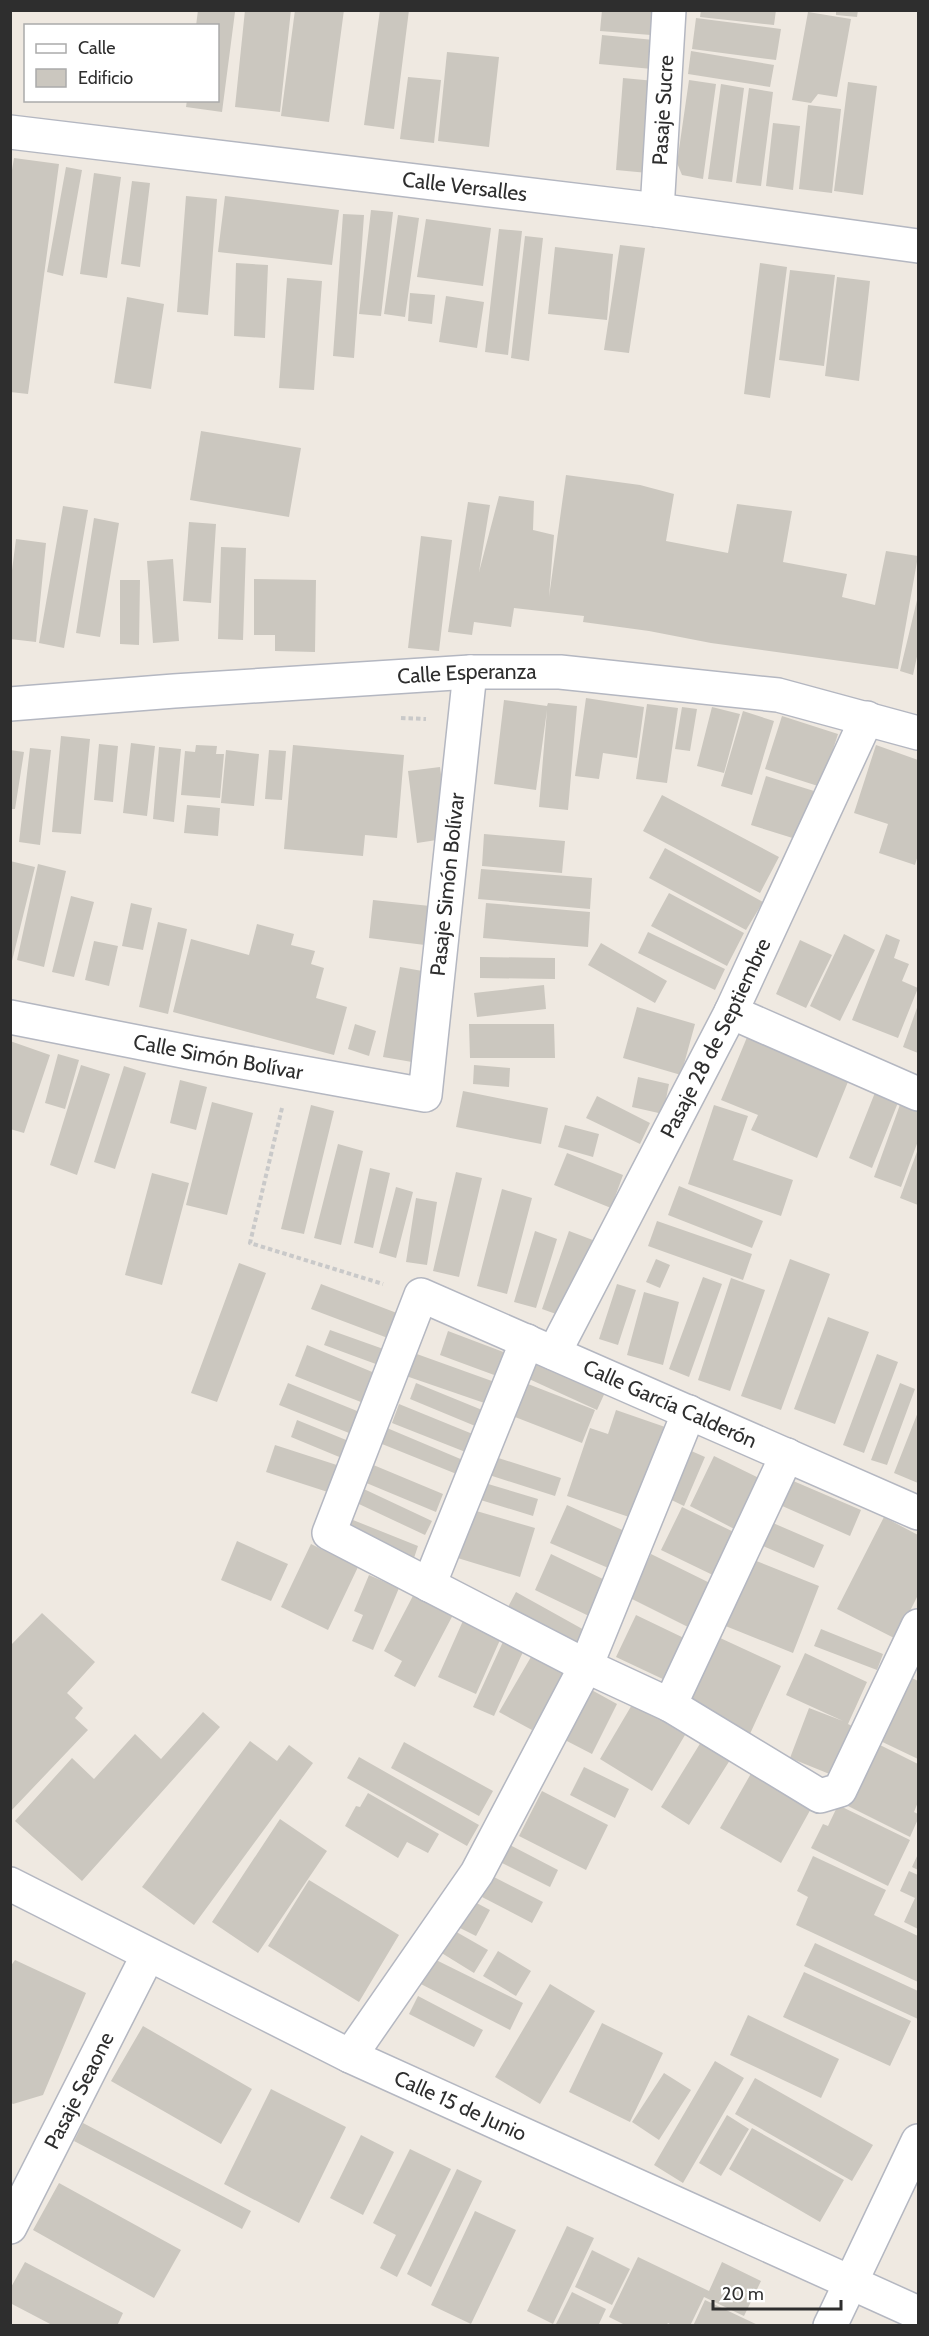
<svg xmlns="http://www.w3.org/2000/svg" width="929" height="2336" font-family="Cabin,sans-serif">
<rect width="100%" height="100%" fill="#efe9e1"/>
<path fill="#cbc7bf" d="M198 10 235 12 222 112 186 107 187 100H218V26H196Z
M245 10H291L280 112 235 107Z
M295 10H344L329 122 281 116Z
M380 10H409L394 129 364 125Z
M602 10H653L651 35 600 31Z
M701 10H776L774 25 700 17Z
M836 10H858L857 17 836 15Z
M808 12 851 19 837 97 818 94 811 103 792 100Z
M696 18 781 29 776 60 692 49Z
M602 35 654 40 652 69 599 64Z
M691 51 774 65 770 87 688 74Z
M447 52 499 57 489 147 438 141Z
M408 77 441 80 434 143 400 139Z
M623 78 655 81 648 173 616 170Z
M689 80 716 84 703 179 682 175 677 163Z
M848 82 877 86 863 195 834 191Z
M721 84 744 88 732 182 708 179Z
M749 88 773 92 761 186 736 183Z
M808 105 841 109 832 193 799 189Z
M773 123 800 126 793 190 766 186Z
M14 158 59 164 28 394 10 392V182Z
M66 167 82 170 63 276 47 272Z
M94 173 121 177 107 278 80 274Z
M132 181 150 183 140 267 121 264Z
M186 196 217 199 208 315 177 312Z
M225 196 339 210 332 265 218 252Z
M371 210 393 212 381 316 359 314Z
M343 214 364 215 354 358 333 356Z
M398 215 419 218 405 317 384 314Z
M426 219 491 228 483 286 417 277Z
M499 229 522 231 508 355 485 352Z
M525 236 543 238 529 361 511 358Z
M620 245 645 248 629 353 604 350Z
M555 247 613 254 607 320 548 314Z
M236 263 268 265 265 338 234 336Z
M760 263 787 267 770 398 744 394Z
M790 270 835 275 824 366 779 360Z
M837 277 870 281 859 381 825 376Z
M287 278 322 281 314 390 279 388Z
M410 293 435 295 432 324 408 321Z
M446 296 484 302 477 348 439 342Z
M127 297 164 304 151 389 114 383Z
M201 431 301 448 289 517 190 500Z
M566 475 640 485 674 494 666 541 728 553 737 504 792 511 783 562 847 574 842 597 875 605 886 551 918 556 898 669 711 643 649 631 583 622 584 616 514 608 511 627 474 622 472 635 448 632 468 502 490 505 479 572 499 496 534 501 533 530 554 535 549 597Z
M63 506 88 510 64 648 39 643Z
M94 518 119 523 100 637 76 633Z
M189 522 216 524 211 603 183 601Z
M421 536 452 540 439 651 408 648Z
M16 539 46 543 36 642 10 639V586Z
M221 547 246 548 243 640 218 639Z
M173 559 179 641 153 643 147 561Z
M254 579 316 580 315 652 275 651V635H254Z
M120 580H140L139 645 120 644Z
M918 596V652L913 675 900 671Z
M586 698 644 707 637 758 603 753 599 779 575 776Z
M504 700 547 706 548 703 577 706 568 810 539 807 547 710 536 790 494 784Z
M647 704 678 708 667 783 636 779Z
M682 707 697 709 690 751 675 749Z
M712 707 740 714 724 773 697 766Z
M743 711 774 721 752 795 721 786Z
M782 716 838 734 821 787 765 769Z
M61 736 90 739 81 834 52 832Z
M131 743 155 746 147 816 123 813Z
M99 744 118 746 113 802 94 800Z
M196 745 217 746 216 754H224L220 798 181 795 185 751 195 752Z
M293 745 404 755 397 838 365 835 363 856 284 849Z
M876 745 918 760V855L915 865 879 853 888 824 854 813Z
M159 747 181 749 174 822 153 819Z
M30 748 51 750 40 845 19 842Z
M10 750 24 752 15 809H10Z
M226 750 259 754 254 806 221 803Z
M269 750 286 751 282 800 265 799Z
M440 767 450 838 417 843 408 771Z
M766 776 814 791 799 840 751 825Z
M662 795 779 857 760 893 643 831Z
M187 805 220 808 218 836 184 833Z
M484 834 565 841 562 873 482 866Z
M665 848 763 902 746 930 649 878Z
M10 861 35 867 11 965H10Z
M38 864 66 871 44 967 17 960Z
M481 869 592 878 590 909 478 899Z
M669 893 744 933 727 966 651 926Z
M71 896 94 902 74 977 52 972Z
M373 900 430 906 425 945 369 938Z
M131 903 152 908 143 950 122 946Z
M486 903 590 912 588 947 483 938Z
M158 922 187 929 168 1014 139 1007Z
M257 924 294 934 291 945 315 951 311 964 324 968 316 998 347 1007 334 1055 173 1012 191 939 249 955Z
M648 932 725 969 715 990 638 953Z
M844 934 875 950 840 1021 810 1006Z
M886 934 900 940 894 958 909 964 902 981 918 988 898 1038 852 1020Z
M800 940 832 955 806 1008 776 994Z
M94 941 118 946 109 986 85 980Z
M601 943 667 981 655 1003 588 965Z
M480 957 555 958V979L480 978Z
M400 967 428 972 412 1062 383 1057Z
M544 985 546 1009 477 1017 474 993Z
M918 1005V1053L903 1047Z
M637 1007 695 1024 681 1075 623 1058Z
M355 1024 376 1031 369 1056 348 1049Z
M469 1024H554L555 1058H470Z
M750 1030 852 1072 817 1158 751 1130 758 1115 721 1100Z
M10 1041 50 1055 24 1133 10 1129Z
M58 1054 79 1060 65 1109 45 1103Z
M81 1065 110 1074 77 1175 50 1165Z
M474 1065 510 1068 509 1087 473 1084Z
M124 1066 146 1073 115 1169 94 1162Z
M638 1077 669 1084 663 1114 632 1107Z
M180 1080 207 1087 196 1130 170 1123Z
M876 1090 899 1100 872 1168 849 1158Z
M463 1091 548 1108 541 1144 456 1127Z
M597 1096 650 1123 640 1144 586 1118Z
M902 1099 918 1105V1141L901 1187 874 1177Z
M212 1102 253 1113 227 1215 186 1205Z
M311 1105 334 1111 304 1234 281 1229Z
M714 1105 748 1116 733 1160 793 1180 781 1216 688 1184Z
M565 1125 599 1134 593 1157 558 1147Z
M338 1144 363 1151 341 1245 314 1238Z
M918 1149V1205L900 1198Z
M567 1153 623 1175 611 1208 554 1185Z
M370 1168 390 1173 373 1248 354 1243Z
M456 1172 482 1178 459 1277 433 1271Z
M152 1173 189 1183 162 1285 125 1275Z
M679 1186 763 1221 752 1248 668 1215Z
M396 1187 413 1192 396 1258 379 1253Z
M502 1189 532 1198 507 1294 477 1286Z
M416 1198 437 1202 427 1265 406 1262Z
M657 1221 752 1254 743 1280 648 1246Z
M535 1231 557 1239 536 1308 514 1302Z
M569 1231 598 1242 570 1319 542 1309Z
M656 1259 670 1265 660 1288 646 1282Z
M790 1259 830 1274 781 1410 741 1396Z
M239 1263 266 1273 217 1402 191 1393Z
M703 1277 722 1284 689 1377 669 1369Z
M731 1278 765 1290 730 1391 698 1380Z
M321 1284 402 1315 393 1340 311 1309Z
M617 1284 636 1290 618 1345 599 1339Z
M644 1292 679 1302 663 1365 627 1355Z
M828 1317 869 1332 835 1424 794 1409Z
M330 1330 389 1351 384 1367 324 1345Z
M448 1331 514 1356 505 1379 440 1355Z
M307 1345 382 1376 371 1406 295 1376Z
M414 1353 503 1385 496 1407 406 1376Z
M877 1354 898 1362 864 1453 843 1445Z
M539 1356 607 1388 597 1410 529 1379Z
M288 1383 367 1415 359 1437 279 1405Z
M416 1383 487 1412 480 1428 410 1399Z
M900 1383 915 1389 887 1465 871 1460Z
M528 1384 595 1410 582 1443 515 1417Z
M399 1404 480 1437 473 1455 392 1423Z
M616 1410 668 1428 638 1520 567 1496 590 1428 608 1434Z
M918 1412V1483L894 1473Z
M297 1420 356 1444 349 1461 291 1437Z
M387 1428 470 1463 464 1477 382 1444Z
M275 1445 343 1467 334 1494 266 1472Z
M680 1446 705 1457 684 1506 659 1494Z
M489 1455 561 1478 555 1496 483 1473Z
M714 1456 767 1482 742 1533 690 1506Z
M359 1459 443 1494 436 1512 352 1477Z
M791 1480 861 1510 850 1536 780 1505Z
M478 1481 538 1499 533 1516 474 1498Z
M351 1483 432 1521 425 1535 344 1497Z
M567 1505 629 1533 613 1570 550 1543Z
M682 1507 740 1535 719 1578 661 1550Z
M466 1508 535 1528 520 1577 451 1556Z
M884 1517 918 1535V1595L896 1639 837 1609Z
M348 1518 418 1546 414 1558 344 1530Z
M773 1523 824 1545 814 1568 763 1546Z
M237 1541 288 1564 271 1601 221 1580Z
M311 1544 358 1567 328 1630 281 1607Z
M551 1554 607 1581 591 1617 535 1590Z
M651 1554 718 1587 696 1631 630 1598Z
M749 1558 819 1586 793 1653 723 1625Z
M369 1575 399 1588 373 1650 352 1641 363 1615 354 1611Z
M415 1592 454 1613 415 1687 394 1676 402 1661 384 1651Z
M516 1592 586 1631 577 1648 507 1609Z
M42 1613 95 1662 67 1693 83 1708 75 1718 88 1730 10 1812V1646Z
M466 1614 504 1631 476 1694 438 1677Z
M636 1615 686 1639 667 1681 616 1657Z
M821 1629 883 1654 877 1670 814 1646Z
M507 1633 527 1643 494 1716 473 1707Z
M718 1637 781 1666 749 1736 686 1706Z
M535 1650 567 1669 532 1730 499 1712Z
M805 1653 867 1682 848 1724 852 1726 832 1775 790 1758 809 1708 843 1721 786 1695Z
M902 1673 918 1681V1759L872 1737Z
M588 1688 617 1704 592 1754 563 1739Z
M633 1703 685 1735 652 1791 600 1759Z
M203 1712 220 1727 82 1881 15 1821 72 1758 94 1779 135 1734 161 1759Z
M250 1741 277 1761 289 1745 313 1763 194 1925 142 1887Z
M404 1742 493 1791 479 1816 391 1768Z
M701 1742 730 1760 689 1825 661 1807Z
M874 1742 918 1764V1802L914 1812 918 1814V1819L910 1837 844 1804Z
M359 1757 479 1825 467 1846 347 1778Z
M584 1767 629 1789 615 1818 570 1795Z
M753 1770 813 1805 781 1863 720 1828Z
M542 1791 608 1825 586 1870 519 1836Z
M368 1793 439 1834 428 1853 407 1842 398 1858 345 1826 356 1806 360 1807Z
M838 1805 910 1840 888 1886 811 1848 823 1824 828 1826Z
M280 1819 327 1851 258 1953 212 1922Z
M504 1842 558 1870 550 1887 496 1860Z
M918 1854V1870L912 1867Z
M813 1856 886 1890 874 1915 918 1936V1982L796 1925 808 1897 797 1891Z
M909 1871 918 1875V1929L904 1922 915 1898 900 1891Z
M492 1876 543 1902 532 1923 482 1897Z
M309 1880 399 1935 359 2002 268 1946Z
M469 1899 490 1910 476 1936 456 1926Z
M453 1930 488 1950 474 1973 440 1952Z
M815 1943 918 1991V2019L804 1966Z
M498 1951 531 1971 516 1996 483 1976Z
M430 1957 523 2003 510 2030 417 1982Z
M15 1960 86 1993 43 2095 13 2104 10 2102V1967Z
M804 1972 911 2021 890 2066 783 2017Z
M550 1984 595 2011 540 2104 495 2077Z
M418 1996 483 2030 474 2047 409 2014Z
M748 2015 839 2059 821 2098 730 2055Z
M602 2023 663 2053 630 2122 569 2092Z
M143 2026 252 2089 221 2144 111 2081Z
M715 2061 744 2078 683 2183 654 2165Z
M664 2073 691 2090 659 2140 632 2122Z
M755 2078 873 2145 852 2181 735 2114Z
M271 2089 346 2127 299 2223 224 2184Z
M727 2115 749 2129 721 2176 699 2163Z
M83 2123 251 2211 242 2229 74 2141Z
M752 2128 844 2180 820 2222 729 2169Z
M361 2135 394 2152 363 2215 330 2198Z
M410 2149 451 2169 397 2277 380 2268 396 2235 373 2223Z
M457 2169 482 2181 431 2287 407 2274Z
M59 2183 181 2250 154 2298 33 2230Z
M475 2211 516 2230 471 2324 431 2305Z
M567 2226 594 2238 553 2324 527 2311Z
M592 2250 630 2269 612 2305 575 2287Z
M638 2257 709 2291 722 2262 761 2281 744 2316 704 2297 690 2326H674L668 2323 666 2326H627L609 2317Z
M25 2262 123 2313 117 2326H54L10 2303V2289Z
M572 2292 606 2309 598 2326H555Z
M705 2300 760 2326H693Z"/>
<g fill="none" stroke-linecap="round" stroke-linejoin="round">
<g stroke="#b4b7c1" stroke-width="36">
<g id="minor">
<path id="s1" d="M10 132 657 210 918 246"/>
<path id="s2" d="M657 210 669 10"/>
<path id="s3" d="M10 704 174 691 470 672H560L778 695 918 733"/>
<path d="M731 1012 918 1094"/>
<path id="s4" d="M10 1017 193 1053 425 1095 470 672"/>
<path id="s5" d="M554 1353 731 1012 867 718"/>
<path d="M918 1513 421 1295 329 1533 586 1666 670 1705 820 1796 840 1790 918 1626"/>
<path d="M429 1585 527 1341"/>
<path d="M670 1705 787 1455"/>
<path id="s6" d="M10 1884 350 2056 918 2313"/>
<path d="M350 2056 477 1873 586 1666 689 1412"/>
<path id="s7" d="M10 2227 148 1955"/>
<path d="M830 2326 918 2141"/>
</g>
</g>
<path stroke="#c9c9c9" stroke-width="4" stroke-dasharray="4.5 3" stroke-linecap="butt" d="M401 718 426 719
M282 1108 250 1243 383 1284"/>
<use href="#minor" stroke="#fff" stroke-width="33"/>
</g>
<g text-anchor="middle" stroke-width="4.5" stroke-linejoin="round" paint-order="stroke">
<g font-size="21" fill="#2e2e2e" stroke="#fff">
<text dy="7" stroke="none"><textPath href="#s2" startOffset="100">Pasaje Sucre</textPath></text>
<text dy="7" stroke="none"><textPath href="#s1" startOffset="458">Calle Versalles</textPath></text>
<text dy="7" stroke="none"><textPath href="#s3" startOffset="458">Calle Esperanza</textPath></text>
<text dy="7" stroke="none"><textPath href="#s4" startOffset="634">Pasaje Simón Bolívar</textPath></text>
<text dy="7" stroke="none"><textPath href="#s5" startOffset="354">Pasaje 28 de Septiembre</textPath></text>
<text dy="7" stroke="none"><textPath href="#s4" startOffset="212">Calle Simón Bolívar</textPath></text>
<text transform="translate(670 1404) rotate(24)" y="7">Calle García Calderón</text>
<text dy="7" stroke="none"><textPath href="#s7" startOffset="153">Pasaje Seaone</textPath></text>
<text dy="7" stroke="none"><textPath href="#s6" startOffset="502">Calle 15 de Junio</textPath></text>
</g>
</g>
<rect width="929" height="2336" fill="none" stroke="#2e2e2e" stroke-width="24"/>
<rect x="24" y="24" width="195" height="78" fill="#ffffff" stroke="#ababab" stroke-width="1.5"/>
<rect x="36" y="44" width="30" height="9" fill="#ffffff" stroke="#ababab" stroke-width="1.5"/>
<text x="78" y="54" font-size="18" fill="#2e2e2e">Calle</text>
<rect x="36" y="69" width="30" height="18" fill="#cbc7bf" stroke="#ababab" stroke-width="1.5"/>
<text x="78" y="84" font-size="18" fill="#2e2e2e">Edificio</text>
<path d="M713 2300v9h128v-9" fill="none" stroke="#2e2e2e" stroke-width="3"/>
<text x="722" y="2300" font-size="18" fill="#2e2e2e" stroke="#ffffff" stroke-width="4.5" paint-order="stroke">20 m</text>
</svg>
